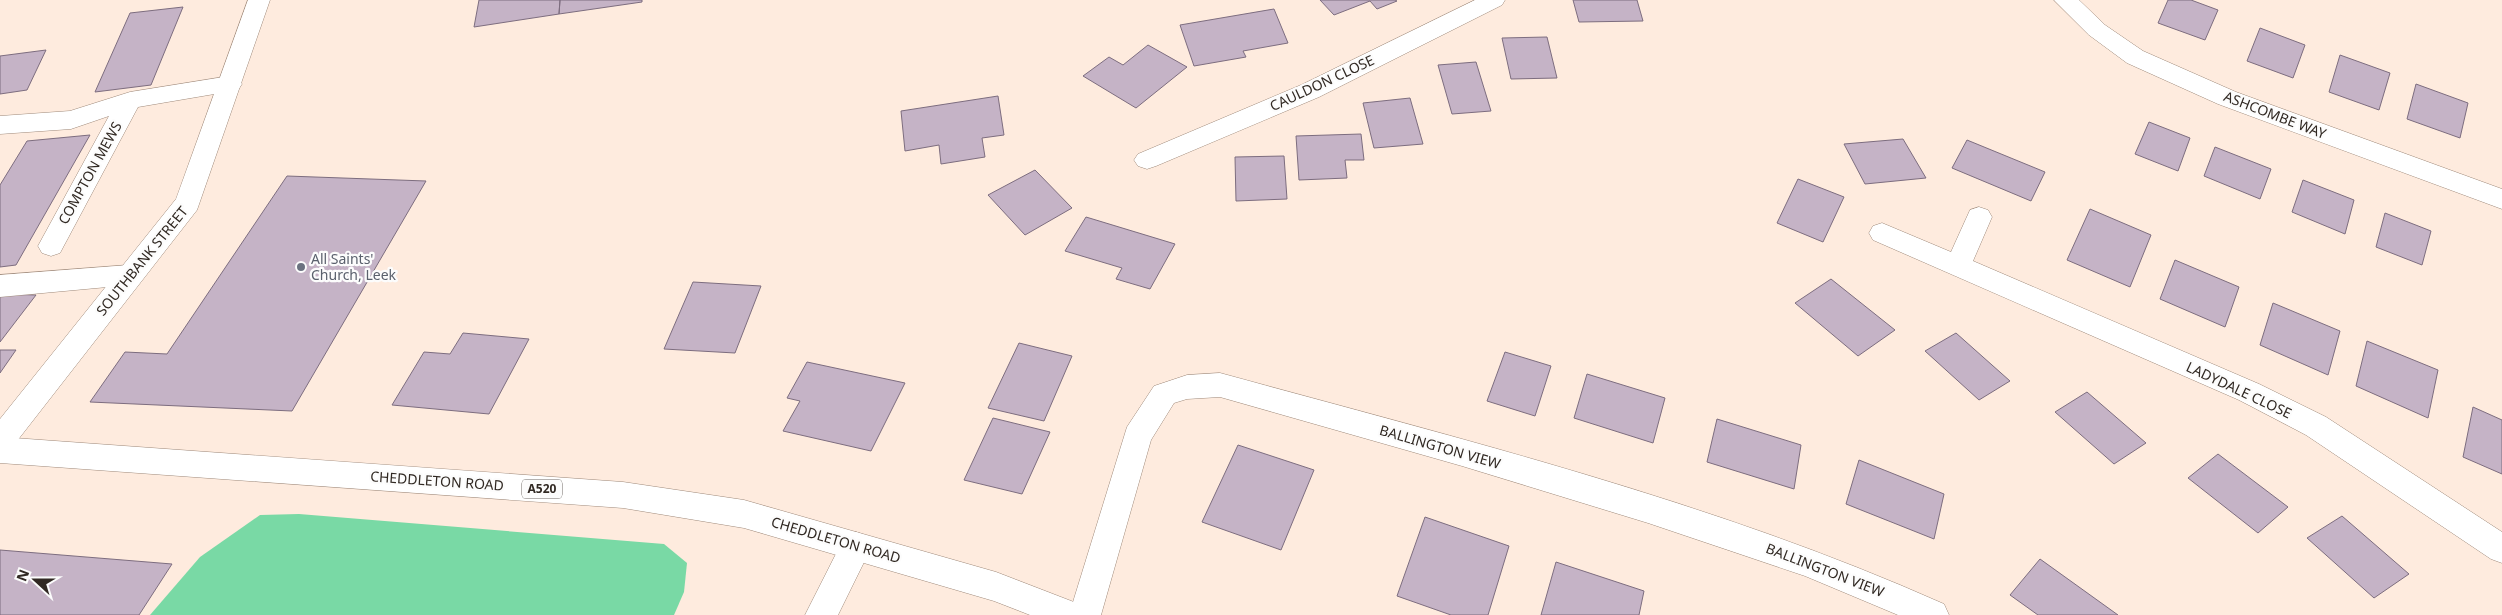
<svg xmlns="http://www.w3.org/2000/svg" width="2502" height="615" font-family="'Noto Sans',sans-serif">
<rect width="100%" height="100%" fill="#feebde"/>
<path fill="#79d9a5" d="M299 514 664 544 687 563 684 592 674 615H150L200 557 260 515Z"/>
<path fill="#c5b3c6" stroke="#7d6d7f" d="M479 0H560L559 14 474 27Z
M560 0H642V2L559 14Z
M1320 0H1395L1397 1 1377 9 1370 1 1334 15Z
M1573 0H1637L1643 21 1579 22Z
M2168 0H2191L2218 10 2205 40 2158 23Z
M183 7 151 85 95 92 130 13Z
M1274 9 1288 43 1243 51 1246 57 1194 66 1180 25Z
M2260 28 2305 45 2293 78 2247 61Z
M1547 37 1557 78 1511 79 1502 38Z
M1148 45 1187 67 1136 108 1083 76 1109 57 1123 65Z
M46 50 27 90 0 94V56Z
M2340 55 2390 73 2379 110 2329 92Z
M1476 62 1491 111 1452 114 1438 65Z
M2416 84 2468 103 2460 138 2407 119Z
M998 96 1004 135 982 138 985 157 941 164 939 145 905 151 901 111Z
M1410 98 1423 144 1374 148 1363 103Z
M2149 122 2190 138 2178 171 2135 154Z
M1361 134 1364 160H1345L1347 178 1299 180 1296 136Z
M90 135 16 265 0 267V185L27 141Z
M1903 139 1926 178 1865 184 1844 144Z
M1967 140 2045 172 2031 201 1952 168Z
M2215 147 2271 169 2260 199 2204 176Z
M1284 156 1287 199 1236 201 1235 157Z
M1035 170 1072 208 1025 235 988 195Z
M287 176 426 181 292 411 90 402 125 352 167 354Z
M1798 179 1844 197 1823 242 1777 223Z
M2303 180 2354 200 2345 234 2292 212Z
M2090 209 2151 235 2130 287 2067 260Z
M2385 213 2431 231 2422 265 2376 247Z
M1086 217 1175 244 1150 289 1116 279 1122 268 1065 251Z
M2175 260 2239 287 2225 327 2160 299Z
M1831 279 1895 330 1858 356 1795 303Z
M693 282 761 286 735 353 664 349Z
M0 294 36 295 0 342Z
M2273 303 2340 331 2328 375 2260 345Z
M463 333 529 339 489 414 392 405 424 352 450 354Z
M1956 333 2010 381 1979 400 1925 351Z
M2367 341 2438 370 2428 418 2356 386Z
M1019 343 1072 356 1044 421 988 408Z
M0 350H16L0 373Z
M1505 352 1551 366 1535 416 1487 401Z
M807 362 905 383 871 451 783 431 800 401 787 398Z
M1587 374 1665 398 1653 443 1574 418Z
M2087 392 2146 443 2114 464 2055 412Z
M2473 407 2502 420V474L2463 457Z
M993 418 1050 432 1022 494 964 480Z
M1717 419 1801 445 1794 489 1707 462Z
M1238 445 1314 470 1281 550 1202 522Z
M2218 454 2288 507 2258 533 2188 478Z
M1859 460 1944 494 1934 539 1846 504Z
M2342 516 2409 574 2374 598 2307 538Z
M1425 517 1509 546 1488 615H1451L1397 596Z
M0 550 172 564 139 615H0Z
M2040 559 2118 615H2038L2010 595Z
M1556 562 1644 591 1639 615H1541Z"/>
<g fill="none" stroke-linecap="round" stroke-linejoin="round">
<g stroke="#9f8a7b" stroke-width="1">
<path id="street" d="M1475 0H1505L1502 5 1319 97 1156 166 1147 169 1138 166 1134 160 1138 154 1301 85Z
M2054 0H2079L2105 25 2143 51 2236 92 2502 189V209L2218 104 2127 63 2089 35Z
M230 76 238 78 242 84 238 90 138 107 60 253 51 256 42 253 38 246 109 116 71 129 0 134V116L70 111 130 92Z
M1979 207 1988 210 1992 217 1973 261 2259 384 2326 417 2502 532V563L2491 559 2306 435 2239 400 1873 240 1869 233 1873 226 1882 223 1951 252 1970 210Z
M129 265 139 268 142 275 139 282 129 285 0 297V275Z
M1220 373C1464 440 1713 501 1944 604L1949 615H1898L1805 576 1648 523 1462 466 1220 397 1187 399 1174 403 1151 440 1101 615H1069L1127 427 1154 386 1187 375Z"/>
</g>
<g stroke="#9f8a7b" stroke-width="1">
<path id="secondary" d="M248 0H270L197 210 10 450 0 454V419L176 199Z
M856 532 867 536 872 546 838 615H805L845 536Z"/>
</g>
<g stroke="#9f8a7b" stroke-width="1">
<path id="highway" d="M0 437 623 482 744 500 996 572 1079 604 1084 615H1030L994 601 744 528 623 508 0 463Z"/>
</g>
<use href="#street" fill="#fff" fill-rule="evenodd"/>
<use href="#secondary" fill="#fff" fill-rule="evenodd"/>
<use href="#highway" fill="#fff" fill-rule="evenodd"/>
</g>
<circle fill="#6b7280" stroke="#fcfcfc" stroke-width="2" cx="301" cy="267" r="5"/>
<g text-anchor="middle" stroke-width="4.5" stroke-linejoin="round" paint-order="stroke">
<rect fill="#fcfcfc" stroke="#6e6864" stroke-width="1" x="522" y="479.5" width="40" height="19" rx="4"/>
<g font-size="12" font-weight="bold" fill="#312923">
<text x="542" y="493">A520</text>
</g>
<g font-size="14" fill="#312923" stroke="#fcfcfc">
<text transform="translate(1322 83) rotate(-25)" y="5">CAULDON CLOSE</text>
<text transform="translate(2275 115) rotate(21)" y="5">ASHCOMBE WAY</text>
<text transform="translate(90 173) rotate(-61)" y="5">COMPTON MEWS</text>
<text transform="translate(142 261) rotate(-51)" y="5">SOUTHBANK STREET</text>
<text transform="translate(2239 390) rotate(25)" y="5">LADYDALE CLOSE</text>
<text transform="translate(1440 447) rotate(16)" y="5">BALLINGTON VIEW</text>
<text transform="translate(437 481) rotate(4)" y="5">CHEDDLETON ROAD</text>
<text transform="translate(836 540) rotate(16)" y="5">CHEDDLETON ROAD</text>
<text transform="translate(1825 570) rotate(21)" y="5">BALLINGTON VIEW</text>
</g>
<g font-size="14" fill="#5b616d" stroke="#fcfcfc" text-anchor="start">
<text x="311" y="264">All Saints'<tspan x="311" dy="16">Church, Leek</tspan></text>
</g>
</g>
<g transform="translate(35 580) rotate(291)" stroke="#fcfcfc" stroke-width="4" paint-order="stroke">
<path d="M0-4L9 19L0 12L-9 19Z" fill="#312923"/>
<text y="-8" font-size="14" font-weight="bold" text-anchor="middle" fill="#312923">N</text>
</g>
</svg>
